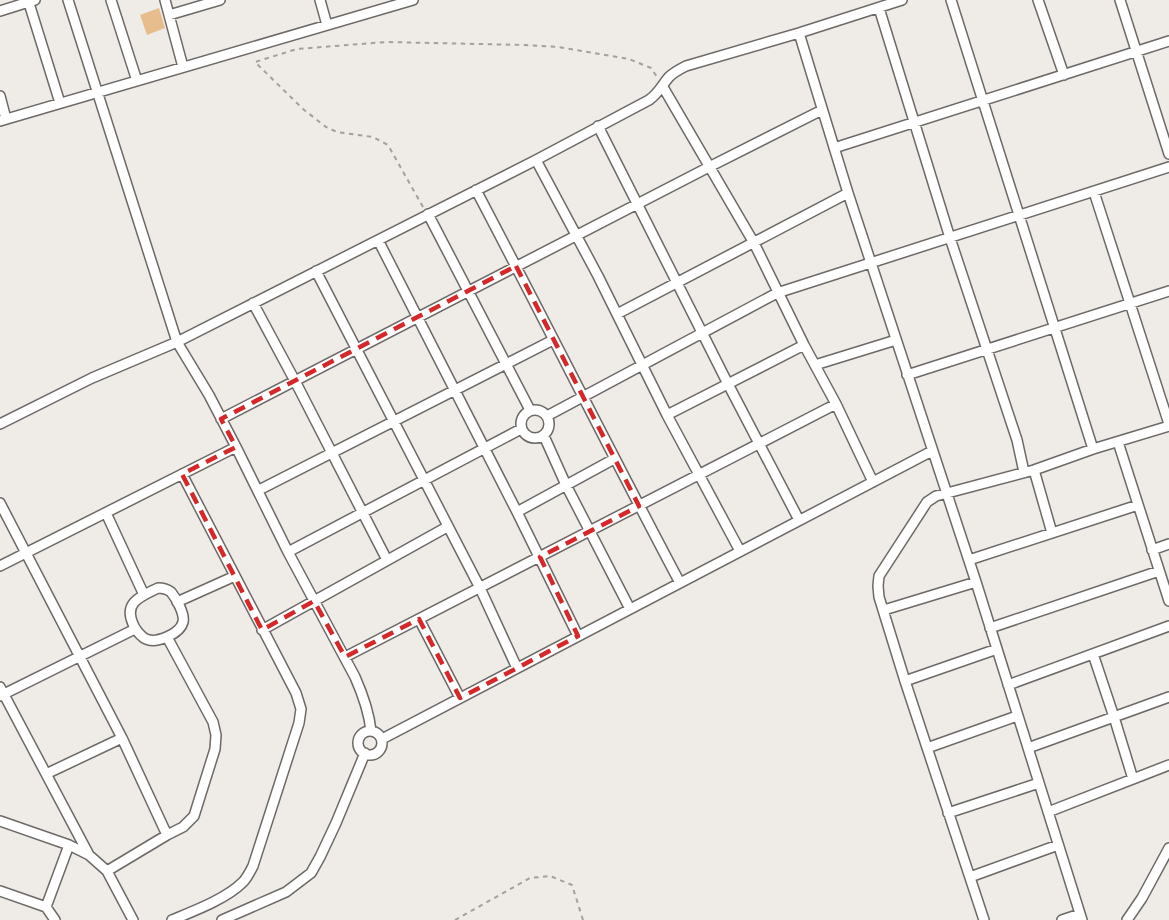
<svg xmlns="http://www.w3.org/2000/svg" width="1169" height="920" font-family="Barlow,sans-serif">
<rect width="100%" height="100%" fill="#efebe7"/>
<path fill="#e7bd8d" d="M159 8 165 28 147 35 140 15Z"/>
<g fill="none" stroke-linecap="round" stroke-linejoin="round">
<g stroke="#6c6966" stroke-width="12">
<path id="street" d="M28 0 60 103
M111 0 137 81
M165 0 169 15 220 0
M320 0 327 25
M951 0 1093 449
M1038 0 1064 75
M1120 0 1169 154
M879 8 950 238 1017 440 1024 472
M0 11 35 0
M169 15 183 67
M799 33 848 193 976 582 1082 920
M663 87 754 243 804 345 836 404 873 482
M0 96 6 119
M0 121 413 0
M598 126 728 384 799 520
M834 148 1169 41
M536 160 598 276 667 415 740 551
M476 190C545 321 611 453 680 583
M1094 192 1169 424
M428 214 530 410
M378 240 517 512 578 636
M316 271 480 588 517 668
M253 303 295 381 387 560
M617 314 848 193
M815 365 896 340
M907 375 1169 291
M521 424a14 14 0 1 1 28 0a14 14 0 1 1-28 0Z
M667 415 804 345
M547 416 777 293 1169 167
M221 419 709 167 822 110
M0 424 92 378 177 342 536 160 649 100C659 93 662 85 669 77 674 72 680 69 686 66L799 33 902 0
M544 436 566 485 630 609
M1118 442 1169 601
M236 447 288 552 355 677C363 695 369 711 371 731
M1034 470 1052 533
M259 490 553 340
M0 503 122 738 167 835
M517 512 614 459
M106 513 144 595
M1152 550 1169 544
M288 552 521 429
M969 560 1138 505
M0 566 236 447 209 395 177 342 68 0
M158 588C162 588 167 589 171 592 176 598 185 614 183 622 180 634 155 645 144 638 139 634 135 629 133 624 123 602 142 596 158 588Z
M177 602 235 576
M884 610 976 582
M419 619 460 698
M990 628 1159 571
M262 630 447 527
M1093 654 1114 717 1133 779
M345 657 836 404
M905 681 997 649
M1008 685 1169 626
M0 687 89 855
M0 696 135 629
M358 743a12 12 0 1 1 24 0a12 12 0 1 1-24 0Z
M382 739 932 451
M927 748 1017 716
M1028 748 1169 697
M46 774 122 738
M1048 812 1169 765
M948 813 1039 783
M0 821 69 845 89 855 107 871 133 920
M107 871 167 835 183 827 194 816 215 749 216 735 213 722 167 637
M970 877 1058 845
M0 891 46 907 55 920
M46 907 69 845
M172 920C194 911 226 899 243 882 247 878 250 872 253 866L299 723 301 709 296 693 182 474
M222 920 286 892 311 873 320 857 336 823 365 753
M984 920 905 681 879 597 878 586 879 576 927 502 936 496 1034 470 1093 449 1169 426
M1062 920 1080 914
M1127 920 1142 898 1169 848"/>
</g>
<path stroke="#a3a09d" stroke-width="2" stroke-dasharray="4.5 4.5" stroke-linecap="butt" d="M423 207 388 145 373 137 337 132 326 127 303 109 255 62 297 49 386 42 525 45 558 47 629 59 651 68 657 77
M455 920 530 878 550 876 572 885 583 920"/>
<use href="#street" stroke="#fff" stroke-width="9"/>
</g>
<path fill="none" stroke="#d62828" stroke-width="4.5" stroke-dasharray="12 8" stroke-linejoin="round" d="M516 266 639 506 540 557 578 636 460 698 419 619 345 657 314 601 262 630 182 474 236 447 221 419Z"/>
</svg>
